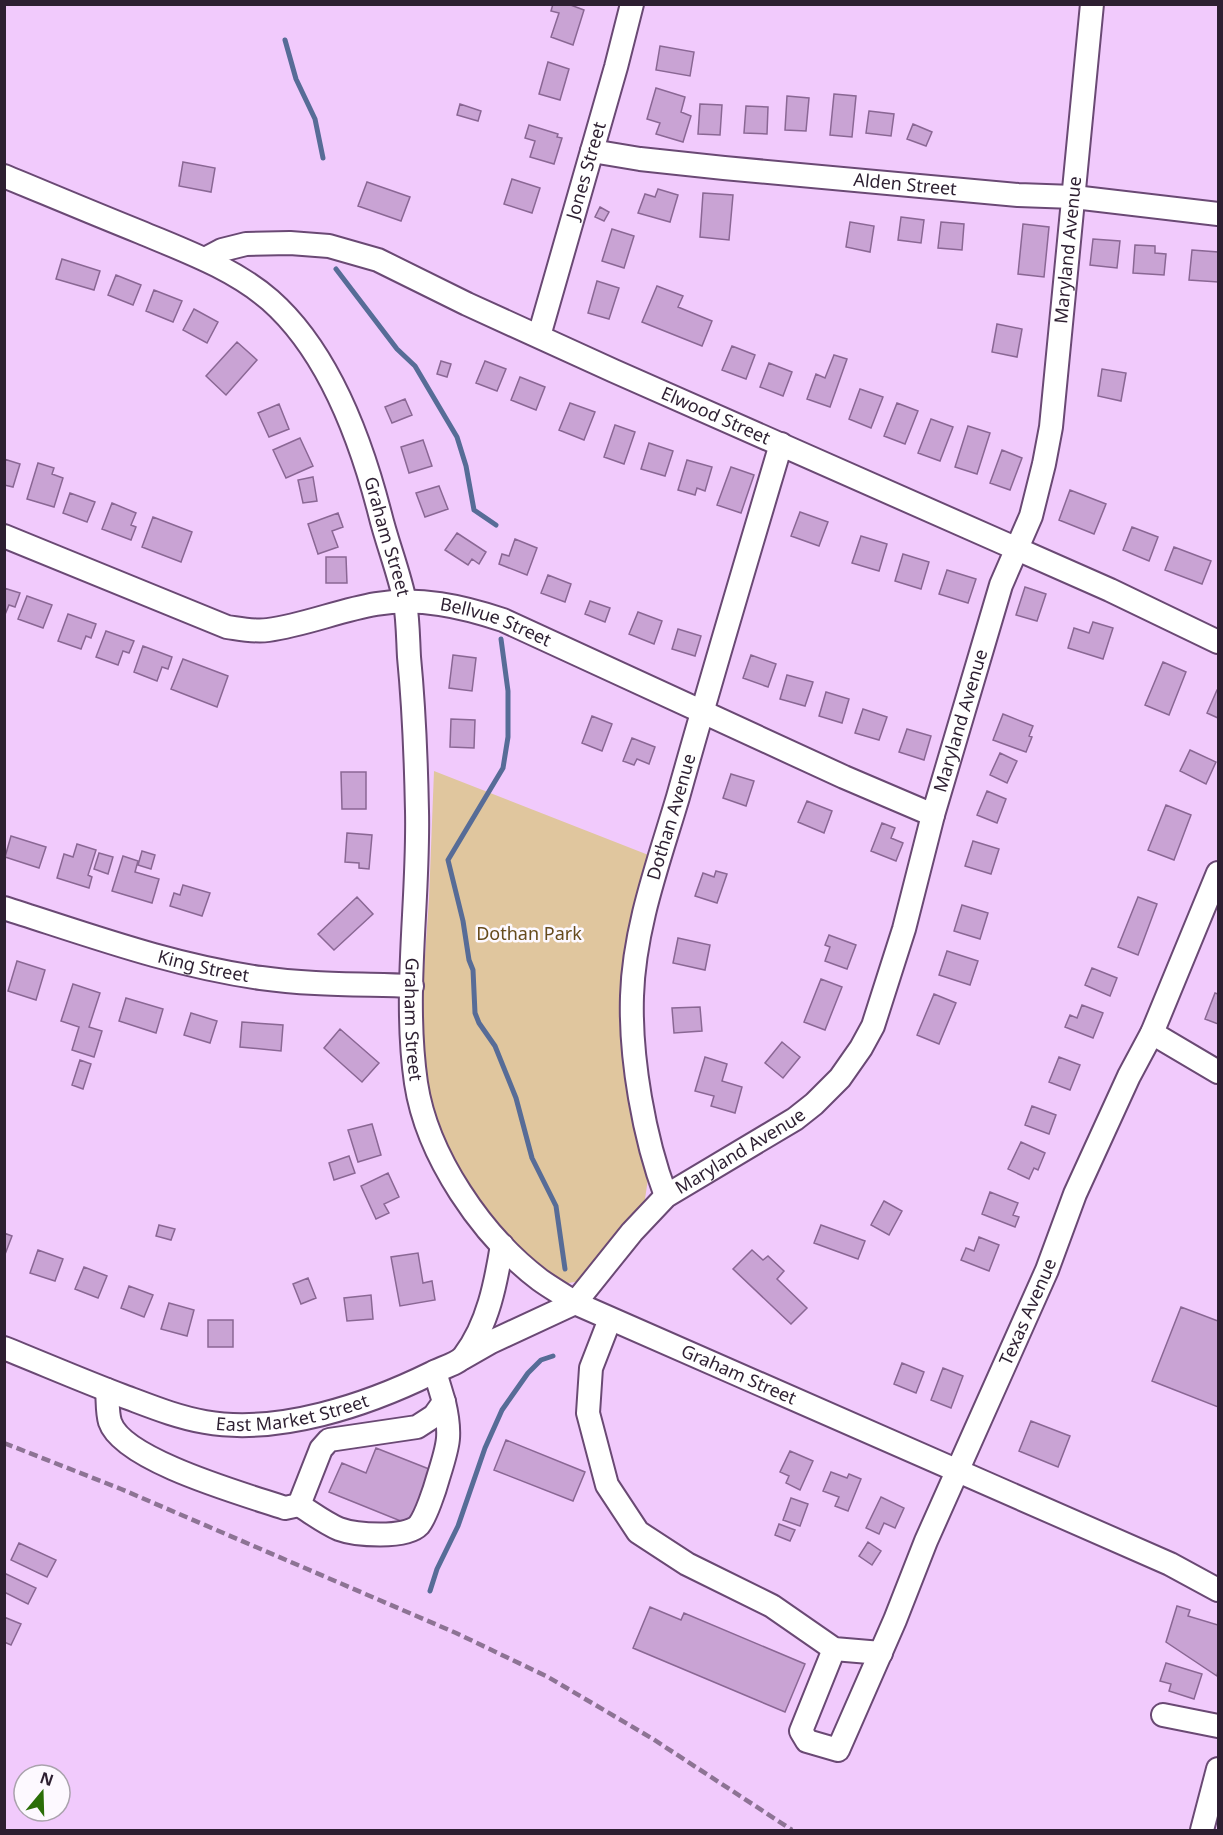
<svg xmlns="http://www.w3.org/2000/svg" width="1223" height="1835" font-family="'Noto Sans',sans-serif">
<rect width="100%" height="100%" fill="#f1cafc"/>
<path fill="#e0c69e" d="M434 771 651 856 636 923 648 1179 645 1199 639 1214 582 1281 561 1284 509 1239 481 1206 456 1167 443 1140 421 1061 424 970 429 899Z"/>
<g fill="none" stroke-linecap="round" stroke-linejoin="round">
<path stroke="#576c97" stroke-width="5" d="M285 40 296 79 315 119 323 158
M336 269 397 349 415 366 457 437 466 466 474 510 496 525
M501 639 508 691V737L503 768 448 860 463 921 469 960 473 970 475 1013 479 1023 495 1046 516 1098 532 1158 556 1206 565 1269
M430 1591 437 1569 458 1526 485 1448 502 1410 528 1373 541 1360 553 1356"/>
</g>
<path fill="#c9a3d4" stroke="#8a6794" stroke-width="1.5" d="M553 4H568L584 10 573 45 551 37 559 13 551 11Z
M660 46 694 52 690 76 656 70Z
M548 62 569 69 560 100 539 94Z
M656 88 685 97 681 112 691 116 683 142 656 134 660 123 647 119Z
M834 94 856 96 852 137 830 135Z
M787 96 809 98 806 131 785 130Z
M460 104 481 111 478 121 457 115Z
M700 104 722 105 720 135 698 134Z
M746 106 768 107 767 134 744 133Z
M869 111 894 114 891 136 866 133Z
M913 124 932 132 926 146 907 139Z
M529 125 558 134 557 137 562 138 554 164 530 157 535 141 525 138Z
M183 162 215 168 211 192 179 186Z
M512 179 540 188 532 213 504 204Z
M367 182 410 197 401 221 358 206Z
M658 189 678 195 670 222 638 213 645 194 655 197Z
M703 193 733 195 729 240 700 237Z
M600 207 609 212 604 221 595 217Z
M901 217 924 220 921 243 898 240Z
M850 222 874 226 870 252 846 247Z
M941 222 964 224 962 250 938 248Z
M1023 224 1049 227 1044 277 1018 274Z
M612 229 634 236 624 268 602 261Z
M1093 239 1120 241 1117 268 1090 265Z
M1135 245 1155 246V253L1166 254 1164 275 1133 273Z
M1192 250 1218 252V282L1189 280Z
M62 259 100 271 94 290 56 279Z
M116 275 141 285 133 305 108 295Z
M597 281 619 288 609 319 588 313Z
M657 286 683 296 678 307 712 321 702 346 642 322Z
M154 290 182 301 173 322 146 311Z
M194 309 218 322 207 343 183 330Z
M997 324 1022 329 1017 357 992 352Z
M237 342 257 360 226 395 206 376Z
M732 346 755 355 746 379 722 370Z
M834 355 847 359 830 407 807 399 816 374 825 378Z
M441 361 451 364 447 377 437 374Z
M485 361 506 369 497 391 476 383Z
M769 363 792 372 783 396 760 387Z
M1102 369 1126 373 1121 401 1098 396Z
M520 377 545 387 536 410 511 400Z
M860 389 883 397 871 428 849 419Z
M405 399 412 415 392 423 385 407Z
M570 403 595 412 584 440 559 430Z
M897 403 918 411 905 444 884 436Z
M279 404 289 429 269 437 258 413Z
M931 419 953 427 940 461 918 453Z
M615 425 635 432 624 464 604 457Z
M968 426 990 433 977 474 955 467Z
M300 438 313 466 286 478 273 450Z
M423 440 432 466 409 473 401 447Z
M649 443 673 451 665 476 641 469Z
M1002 450 1022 458 1010 490 990 483Z
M4 459 20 464 13 487 4 485Z
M687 460 712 467 705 491 697 488 695 495 678 490Z
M38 463 54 468 52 474 63 478 54 507 27 499Z
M731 467 754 475 741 513 717 505Z
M313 477 317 501 303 503 298 480Z
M439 486 448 509 425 517 416 493Z
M1070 490 1106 504 1094 534 1059 520Z
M70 493 95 502 87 522 63 513Z
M112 503 136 513 131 525 136 527 131 540 102 529Z
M800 512 828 522 819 546 791 536Z
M338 513 343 527 332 531 338 547 318 554 308 524Z
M153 517 192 532 181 562 142 547Z
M1132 527 1158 537 1149 561 1123 550Z
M457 533 486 552 479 564 472 559 468 565 445 550Z
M861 536 887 544 879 571 852 563Z
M515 539 537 548 527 575 499 564 502 554 509 556Z
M1174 547 1211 561 1202 584 1165 570Z
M903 554 929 562 921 589 895 581Z
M326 557H346L347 583H326Z
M947 570 976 579 968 603 939 594Z
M548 575 571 584 565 602 541 593Z
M1025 587 1046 594 1037 621 1016 615Z
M4 588 20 593 15 607 9 605 4 617Z
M27 596 52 605 43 628 18 619Z
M590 601 610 608 605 622 585 614Z
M638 612 662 621 654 644 629 634Z
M68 614 96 624 91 638 86 636 81 649 58 641Z
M1093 622 1113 628 1103 659 1068 648 1074 628 1089 633Z
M678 629 701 636 695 656 672 649Z
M106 631 134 641 129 653 123 651 118 665 96 657Z
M143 646 172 657 168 669 162 667 157 681 134 672Z
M453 655 476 658 472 691 449 688Z
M751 655 776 664 768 687 743 678Z
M183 659 228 676 217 707 171 689Z
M1163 662 1186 672 1169 715 1145 705Z
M787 675 813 682 805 706 780 699Z
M1217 690H1218V718L1207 713Z
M826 692 849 699 842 723 819 716Z
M863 709 887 717 879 740 855 733Z
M1003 714 1033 726 1029 736 1032 737 1026 752 993 740Z
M592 716 612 724 602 751 582 743Z
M451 719 475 720 474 748 450 747Z
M907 729 931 736 924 760 899 752Z
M632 738 655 747 649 764 637 759 634 765 623 761Z
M1190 750 1216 762 1206 784 1180 771Z
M1000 753 1017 761 1007 783 990 775Z
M341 772H366V809H342Z
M731 774 754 781 746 806 723 798Z
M987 791 1006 799 997 823 977 815Z
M807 801 832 811 824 833 798 822Z
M1166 805 1191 815 1174 860 1148 850Z
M882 823 895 828 891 838 903 843 896 861 871 851Z
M347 833 372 835 369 869 359 868V863L345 862Z
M11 836 46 847 39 868 5 857Z
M973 841 999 849 991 874 965 866Z
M77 844 96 850 88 875 92 877 89 888 57 878 64 854 73 857Z
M142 851 155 855 151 869 138 865Z
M99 853 113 857 108 874 94 869Z
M123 856 138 861 135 872 159 879 152 903 112 891Z
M716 871 727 874 717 903 695 896 703 873 714 877Z
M183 885 210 893 202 916 170 906 174 893 180 895Z
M357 897 373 914 334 950 318 934Z
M1138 897 1157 904 1138 955 1118 947Z
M962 905 988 913 980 939 954 931Z
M829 935 856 945 847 969 825 961 830 947 825 945Z
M678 938 710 945 705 970 673 963Z
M947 951 978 961 970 985 939 975Z
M17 961 45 970 36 1000 8 991Z
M1092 968 1117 978 1110 996 1085 985Z
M821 979 842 987 825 1030 804 1022Z
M73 984 100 993 89 1027 102 1031 94 1057 72 1050 79 1027 61 1021Z
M1215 993 1218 994V1024L1205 1019Z
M934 994 956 1003 939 1044 917 1035Z
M126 998 163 1009 156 1033 119 1021Z
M1082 1005 1103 1013 1093 1038 1065 1027 1070 1015 1077 1018Z
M700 1007 702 1031 674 1033 672 1008Z
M191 1013 217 1021 210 1043 184 1035Z
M242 1022 283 1025 281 1051 240 1047Z
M340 1029 379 1063 362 1082 324 1048Z
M782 1042 800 1057 783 1078 765 1063Z
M705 1057 727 1064 722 1081 742 1087 735 1113 711 1106 714 1096 695 1091Z
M1059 1057 1080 1065 1070 1090 1049 1082Z
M80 1060 91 1064 83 1089 72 1085Z
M1032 1106 1056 1115 1049 1134 1025 1125Z
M372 1124 381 1155 358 1162 348 1130Z
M1021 1142 1045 1153 1038 1170 1034 1168 1029 1179 1008 1169Z
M349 1156 355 1173 334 1180 329 1163Z
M388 1173 399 1197 384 1204 389 1213 376 1219 361 1186Z
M990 1192 1018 1203 1013 1215 1019 1217 1015 1227 982 1214Z
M884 1201 902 1211 889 1235 871 1225Z
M159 1225 175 1229 171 1240 156 1236Z
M821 1225 865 1241 858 1259 814 1243Z
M4 1233 12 1236 4 1257Z
M979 1237 999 1245 989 1271 961 1260 966 1248 974 1251Z
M38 1250 63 1259 55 1281 30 1273Z
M752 1250 763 1260 768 1256 784 1271 777 1279 807 1308 791 1324 733 1269Z
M418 1253 423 1283 432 1281 435 1300 400 1306 391 1257Z
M84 1267 107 1276 98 1298 75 1289Z
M308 1278 316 1298 301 1304 293 1284Z
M129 1286 153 1295 144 1317 121 1308Z
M371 1295 373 1319 347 1321 344 1298Z
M169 1303 194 1310 187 1336 161 1329Z
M1181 1307 1218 1321V1407L1152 1381Z
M208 1320H233V1347H208Z
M902 1363 924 1372 916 1393 894 1384Z
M943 1368 963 1376 951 1408 931 1400Z
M1031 1421 1070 1436 1058 1467 1019 1451Z
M506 1440 585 1472 573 1501 494 1470Z
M376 1448 434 1471 413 1526 329 1492 342 1463 366 1473Z
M790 1451 813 1461 800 1490 786 1483 789 1476 780 1472Z
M831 1472 847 1478 849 1474 861 1479 848 1511 835 1506 839 1497 823 1491Z
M881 1497 904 1508 895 1528 884 1523 879 1534 866 1528Z
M791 1498 808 1504 800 1526 783 1520Z
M779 1524 795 1530 790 1541 775 1535Z
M868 1542 881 1551 872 1565 859 1556Z
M19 1543 56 1560 47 1577 11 1560Z
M4 1573 36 1588 28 1604 4 1592Z
M1177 1606 1190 1610 1188 1616 1218 1625V1670L1217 1676 1166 1642Z
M650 1607 681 1620 684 1613 805 1664 785 1712 633 1648Z
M4 1617 21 1624 11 1645 4 1642Z
M1166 1663 1202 1674 1194 1699 1169 1691 1171 1684 1160 1681Z"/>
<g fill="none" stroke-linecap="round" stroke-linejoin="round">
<g stroke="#6a4974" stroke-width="26">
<g id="minor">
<path id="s1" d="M592 151 640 159 724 168 1018 195 1074 197 1218 214"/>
<path id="s2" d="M4 176C50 195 95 214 140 232 185 251 233 268 270 300 329 352 361 440 380 514 387 543 399 572 405 602 408 620 408 639 409 657 414 708 416 760 417 811 419 901 403 993 416 1083 427 1156 482 1236 540 1280 551 1288 564 1295 575 1303L1170 1564 1218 1590"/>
<path id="s3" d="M205 259 222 250 246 244 290 243 329 246 378 260 467 304 614 371 1110 590 1218 642"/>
<path id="s4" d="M539 336 616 67 632 4"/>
<path id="s5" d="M4 536 227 627C241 629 254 632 268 630 305 625 340 610 376 604 420 597 461 606 503 620L844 777 933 815"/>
<path id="s6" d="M4 908C89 935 173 966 261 978 310 985 362 984 412 986"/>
<path d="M1152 1033 1218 1072"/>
<path id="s7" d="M666 1196C644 1138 630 1058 632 996 634 928 659 861 678 797 711 679 746 562 781 444"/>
<path d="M610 1319 591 1368 588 1413 607 1485 638 1532 687 1564 772 1606 834 1649 881 1653"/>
<path id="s8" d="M4 1348C44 1364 83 1381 123 1396 150 1406 176 1417 205 1422 278 1435 367 1405 432 1373 441 1368 458 1364 464 1356 488 1325 496 1282 502 1245"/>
<path id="s9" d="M463 1358 491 1342 575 1303 632 1232 666 1196 795 1119 814 1104 840 1078 861 1048 873 1026 904 929 933 815 1001 585 1031 516 1044 464 1051 427 1092 4"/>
<path d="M107 1390C108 1400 107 1412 110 1422 123 1461 247 1495 285 1508L299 1505 321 1449 329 1440 417 1427 434 1416 444 1402 435 1372"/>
<path d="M299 1505C312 1513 325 1523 339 1529 355 1535 406 1539 419 1525 426 1516 435 1489 438 1478 448 1446 452 1436 444 1402"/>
<path id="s10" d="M834 1649 801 1731 807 1741 838 1750 895 1620 926 1541 1047 1270 1075 1194 1129 1076 1152 1033 1218 873"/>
<path d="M1163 1715 1218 1726"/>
<path d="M1202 1830 1218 1769"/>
</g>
</g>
<use href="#minor" stroke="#fff" stroke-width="22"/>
<path stroke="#8d7394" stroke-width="4.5" stroke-dasharray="9 4.5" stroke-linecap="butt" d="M4 1443 121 1489 456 1633 548 1677 653 1739 792 1830"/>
</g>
<g text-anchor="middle" stroke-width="5" stroke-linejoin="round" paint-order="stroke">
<g font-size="18" fill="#2d1f31" stroke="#fdf9ff">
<text dy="6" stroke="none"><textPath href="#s4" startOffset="172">Jones Street</textPath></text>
<text dy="6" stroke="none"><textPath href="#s1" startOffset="315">Alden Street</textPath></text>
<text dy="6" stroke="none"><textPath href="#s9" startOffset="1342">Maryland Avenue</textPath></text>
<text dy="6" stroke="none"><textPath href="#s3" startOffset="550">Elwood Street</textPath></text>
<text dy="6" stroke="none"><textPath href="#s2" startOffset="562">Graham Street</textPath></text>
<text dy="6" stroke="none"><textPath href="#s5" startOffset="516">Bellvue Street</textPath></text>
<text dy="6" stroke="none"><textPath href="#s9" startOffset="856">Maryland Avenue</textPath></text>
<text dy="6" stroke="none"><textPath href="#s7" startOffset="388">Dothan Avenue</textPath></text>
<text dy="6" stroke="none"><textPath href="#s6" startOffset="208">King Street</textPath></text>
<text dy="6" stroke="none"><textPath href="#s2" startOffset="1048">Graham Street</textPath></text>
<text dy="6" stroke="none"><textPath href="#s9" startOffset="352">Maryland Avenue</textPath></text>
<text dy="6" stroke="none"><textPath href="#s10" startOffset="610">Texas Avenue</textPath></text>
<text dy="6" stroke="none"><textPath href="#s2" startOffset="1570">Graham Street</textPath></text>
<text dy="6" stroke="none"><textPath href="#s8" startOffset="303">East Market Street</textPath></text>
</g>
<g font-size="18" fill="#664b1c" stroke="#fdf9ff">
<text x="529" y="940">Dothan Park</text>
</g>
</g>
<rect width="1223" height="1835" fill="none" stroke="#2d1f31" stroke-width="12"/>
<g transform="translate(42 1793) rotate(19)"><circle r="28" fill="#fdf9ff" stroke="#aaa2ad" stroke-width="1.5"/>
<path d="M0-4.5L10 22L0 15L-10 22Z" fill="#2b6e08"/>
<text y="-9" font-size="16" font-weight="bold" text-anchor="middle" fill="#2d1f31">N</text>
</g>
</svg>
